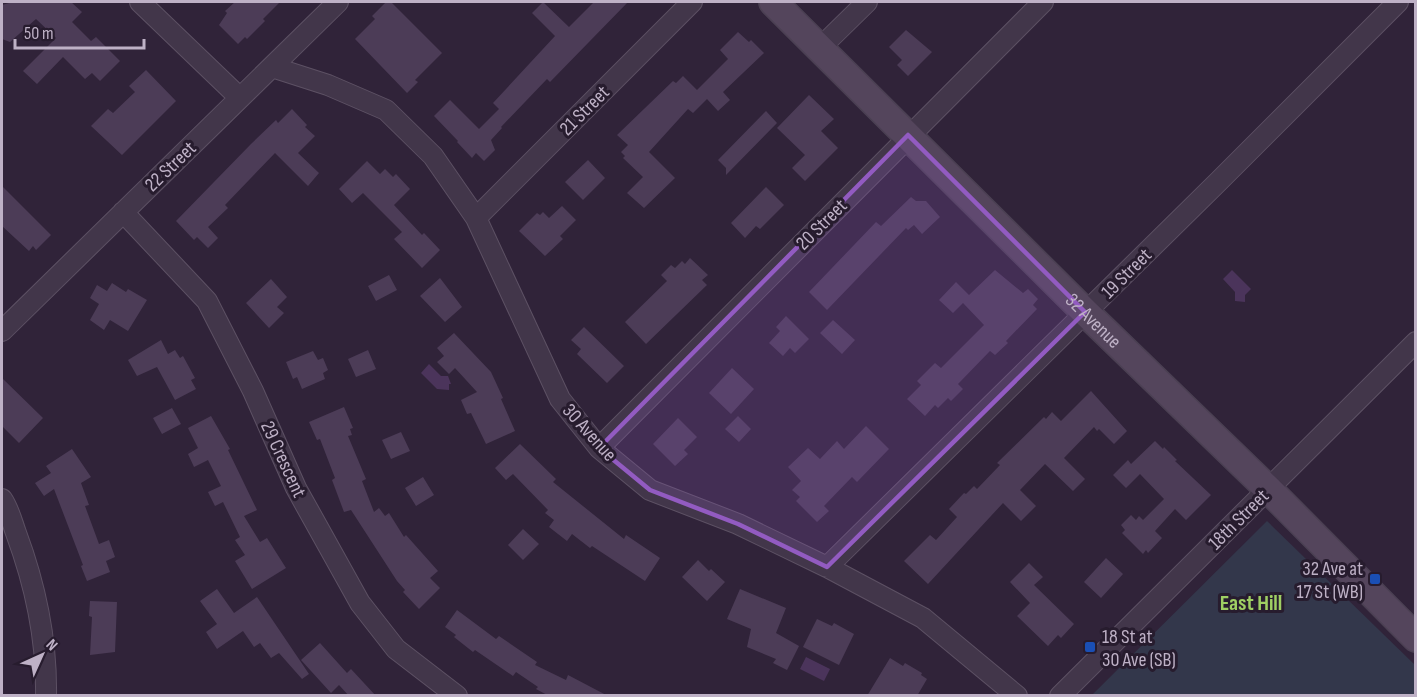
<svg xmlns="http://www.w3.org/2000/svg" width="1417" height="697" font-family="'Sofia Sans Condensed',sans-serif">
<rect width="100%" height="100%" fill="#302339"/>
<path fill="#33374b" d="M1267 521 1415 665V695H1092Z"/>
<path fill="#4b345b" d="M1232 270 1251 289 1245 295V302L1235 301V292L1223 279Z
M429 364 441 376H448L451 384H449V390L437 389 421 373Z
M806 657 830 669 824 681 800 669Z"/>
<path fill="#4c3c57" d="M13 2H71L82 12 72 22 91 41 96 37 120 61 100 81 92 73 85 79 63 57 37 84 23 71 56 38 36 19 10 42 2 39V5Z
M235 2H280L263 19 265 21 247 39 245 37 238 44 219 25 227 13 225 11Z
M386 2H391L442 53 415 80 418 82 407 93 355 39 375 19 372 16Z
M543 2 569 27 594 2H628L550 82 547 79 501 127 502 128 491 140 495 150 484 161 476 153 472 158 457 142 458 141 434 116 450 100 479 129 499 109 493 103 555 36 532 13Z
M906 30 932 52 908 76 897 65 902 60 889 47Z
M738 32 749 42 751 40 764 53 723 92 730 100 718 111 707 99 693 113 688 109 649 152 675 178 644 208 627 193 643 177 623 158 625 156 621 152 628 145 617 135 673 81 676 83 683 76 697 90 728 59 720 50Z
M146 70 176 101 122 155 91 126 108 109 113 113 135 92 129 86Z
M809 95 834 119 821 131 838 148 805 181 792 168 805 155 777 128Z
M292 109 307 125 305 127 315 136 298 153 319 173 308 186 275 153 225 205 228 208 208 227 218 238 208 248 197 237 194 240 176 221 251 144 276 120 278 123Z
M766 111 777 123 726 175V168L718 160Z
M588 160 605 178 583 200 565 182Z
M367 161 380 174 385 169 393 177 396 174 410 189 394 205 422 235 424 233 440 250 422 268 394 239 402 232 363 193 352 203 339 189Z
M2 186 51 235 36 250 33 246 29 251 2 226Z
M766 187 784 205 760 229 756 226 745 238 731 223Z
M911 197 916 201H926L940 217 922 234 914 225 908 230 906 228 827 310 809 292 876 222 881 226Z
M562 206 576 220 560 236 563 239 545 256 519 231 537 213 540 215 543 212 549 218Z
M690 258 708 275 702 280 707 285 646 344 625 322 667 281 661 275 671 265 675 268 682 261 685 264Z
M995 270 1023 293 1028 289 1038 299 1033 305 1037 309 1006 341 1008 343 995 355 990 351 958 384 963 389 951 401 948 398 938 408 935 405 925 416 907 399 921 385 917 381 935 363 941 368 984 325 963 303 953 313 939 300 956 282 969 295Z
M389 275 397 290 376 301 368 286Z
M440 278 462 307 445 322 420 296Z
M271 279 287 297 277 307 284 313 269 328 246 303Z
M112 283 126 292 128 289 147 300 128 331 110 320 104 330 90 320 99 304 90 298 97 285 107 291Z
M786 316 809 339 795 353 790 348 783 356 769 343 780 331 776 327Z
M833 320 855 340 842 354 820 333Z
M584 327 624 366 607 383 577 354 581 349 571 340Z
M454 333 491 372 503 398 501 399 515 431 486 444 471 413 467 414 461 400 477 392 455 368 449 374 437 362 444 356 437 348Z
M161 340 168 354 175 350 180 358 183 356 195 378 191 380 196 389 175 400 157 367 137 376 128 360Z
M368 350 376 369 356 377 348 359Z
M313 351 318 360 323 358 328 370 323 373 325 379 302 389 297 377 293 379 286 362Z
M732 368 754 389 731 414 709 393Z
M2 378 43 418 19 443 2 426Z
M1091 391 1127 431 1114 444 1099 429 1097 431 1094 427 1064 458 1085 479 1073 491 1045 464 1020 490 1036 506 1021 521 1003 503 928 584 904 561 930 535 936 540 957 517 949 509 964 493 966 494 974 486 977 489 1000 465 997 463 1044 417 1046 419 1052 412 1061 421Z
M344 407 353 428 350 429 352 435 348 436 366 479 362 481 374 512 379 508 385 516 389 513 404 537 406 535 438 571 430 578 440 588 419 609 403 592 405 590 397 581 351 510 344 512 332 480 335 478 320 439 317 440 309 422Z
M172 408 181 424 162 434 153 418Z
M211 416 230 449 228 450 257 510 244 516 260 542 267 538 286 568 252 589 235 561 245 555 235 540 240 537 223 502 215 506 208 492 221 486 208 460 194 467 188 454 198 448 188 428Z
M738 416 751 429 739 442 725 429Z
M678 418 697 437 684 450 688 454 675 466 653 444Z
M866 426 889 449 857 482 852 477 824 506 829 511 817 522 796 501 800 497 792 490 801 481 788 467 808 448 820 459 837 441 844 449Z
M401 432 410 451 391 459 382 440Z
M1155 441 1163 449 1164 447 1177 460 1175 461 1211 495 1186 520 1175 509 1155 531 1162 538 1148 553 1146 550 1143 554 1122 533 1125 530 1121 525 1131 515 1136 520 1139 516 1143 520 1164 499 1140 474 1126 488 1113 475 1128 460 1131 464Z
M520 444 556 479 553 482 624 539 626 535 660 558 645 581 592 546 590 548 572 534 567 541 549 527 554 520 545 513 548 510 513 474 506 480 495 468Z
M72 449 91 477 81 483 89 505 85 506 99 544 109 540 115 557 106 561 110 572 87 581 81 566 83 565 54 489 44 496 35 483 51 473 46 466Z
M423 477 434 495 416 506 405 488Z
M523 529 539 544 523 560 508 545Z
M1106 558 1123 574 1101 598 1084 582Z
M698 560 709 571 711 569 725 582 707 601 682 577Z
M1029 563 1043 577 1034 585 1074 624 1061 638 1058 635 1048 646 1017 616 1030 603 1010 582Z
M217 589 234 613 257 597 309 674 302 679 279 653 271 658 260 643 254 647 243 631 217 649 206 632 217 624 200 601Z
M740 589 786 608 776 633 799 646 787 670 773 663 776 659 747 647 751 629 727 619Z
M90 601 117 602 115 652 90 655 92 617 89 616Z
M457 610 496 639 499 636 537 662 535 665 566 680 568 675 608 696H549L536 689 538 687 516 672 513 676 475 650 473 652 454 637 456 635 445 627Z
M817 619 832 626 834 623 854 634 839 665 803 647Z
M320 643 347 673 351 669 376 696H349L339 685 331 693 301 660Z
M890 658 903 666 905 663 922 673 921 675 927 679 917 696H867Z"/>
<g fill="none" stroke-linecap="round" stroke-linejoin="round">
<g stroke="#5d5164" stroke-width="22">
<path id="street" d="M140 2 240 98
M820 48 867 2
M272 67 328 85 386 110 433 156 476 218 560 399 599 448 650 490 738 524 827 567 923 618 1017 696
M123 212 207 301 253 391 296 488 360 603 396 649 457 696
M476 218 692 2
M2 331 338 2
M599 448 1043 2
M2 499C9 509 12 522 16 533 35 584 47 641 46 696
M827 567 1219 181 1398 2
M1060 696 1416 342"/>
</g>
<g stroke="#4b4053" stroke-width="30">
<g id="secondary">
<path id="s1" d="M773 2 1085 312 1268 489 1416 638"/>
</g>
</g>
<use href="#street" stroke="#42364a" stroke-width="20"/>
<use href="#secondary" stroke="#54455c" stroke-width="27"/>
</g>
<path fill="#925bc1" fill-opacity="0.2" stroke="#925bc1" stroke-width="4.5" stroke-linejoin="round" d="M908 135 1085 312 827 567 738 524 650 490 599 448Z"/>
<g fill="#1a4fb4" stroke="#271c2e" stroke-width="2">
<rect x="1369" y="573" width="12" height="12" rx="3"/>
<rect x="1084" y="641" width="12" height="12" rx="3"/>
</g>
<g text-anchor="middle" stroke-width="6" stroke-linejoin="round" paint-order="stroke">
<g font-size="20" fill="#beb1c6" stroke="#271c2e">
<text transform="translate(584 110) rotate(-45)" y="7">21 Street</text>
<text transform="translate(170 166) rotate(-44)" y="7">22 Street</text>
<text transform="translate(821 224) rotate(-45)" y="7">20 Street</text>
<text transform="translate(1126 273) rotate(-45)" y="7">19 Street</text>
<text dy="7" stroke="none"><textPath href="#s1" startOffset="452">32 Avenue</textPath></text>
<text transform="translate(590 432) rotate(48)" y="7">30 Avenue</text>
<text transform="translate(284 459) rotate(65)" y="7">29 Crescent</text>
<text transform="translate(1238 519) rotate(-45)" y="7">18th Street</text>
</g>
<g font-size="20" fill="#beb1c6" stroke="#271c2e" text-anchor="end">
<text x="1363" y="575">32 Ave at<tspan x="1363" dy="23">17 St (WB)</tspan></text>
<text x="1102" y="643" text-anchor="start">18 St at<tspan x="1102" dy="23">30 Ave (SB)</tspan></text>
</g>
<g font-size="22" font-weight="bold" fill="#9fcf63" stroke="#271c2e">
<text x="1251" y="610">East Hill</text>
</g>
</g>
<rect width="1417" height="697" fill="none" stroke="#beb1c6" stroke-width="6"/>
<g transform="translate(42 655) rotate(45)" stroke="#271c2e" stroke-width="4.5" paint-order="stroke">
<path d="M0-4.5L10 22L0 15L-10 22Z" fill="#beb1c6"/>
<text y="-9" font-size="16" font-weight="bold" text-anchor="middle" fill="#beb1c6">N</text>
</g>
<path d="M15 39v9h129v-9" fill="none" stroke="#beb1c6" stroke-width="3"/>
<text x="24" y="39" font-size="18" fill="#beb1c6" stroke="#271c2e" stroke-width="4.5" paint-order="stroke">50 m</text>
</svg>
